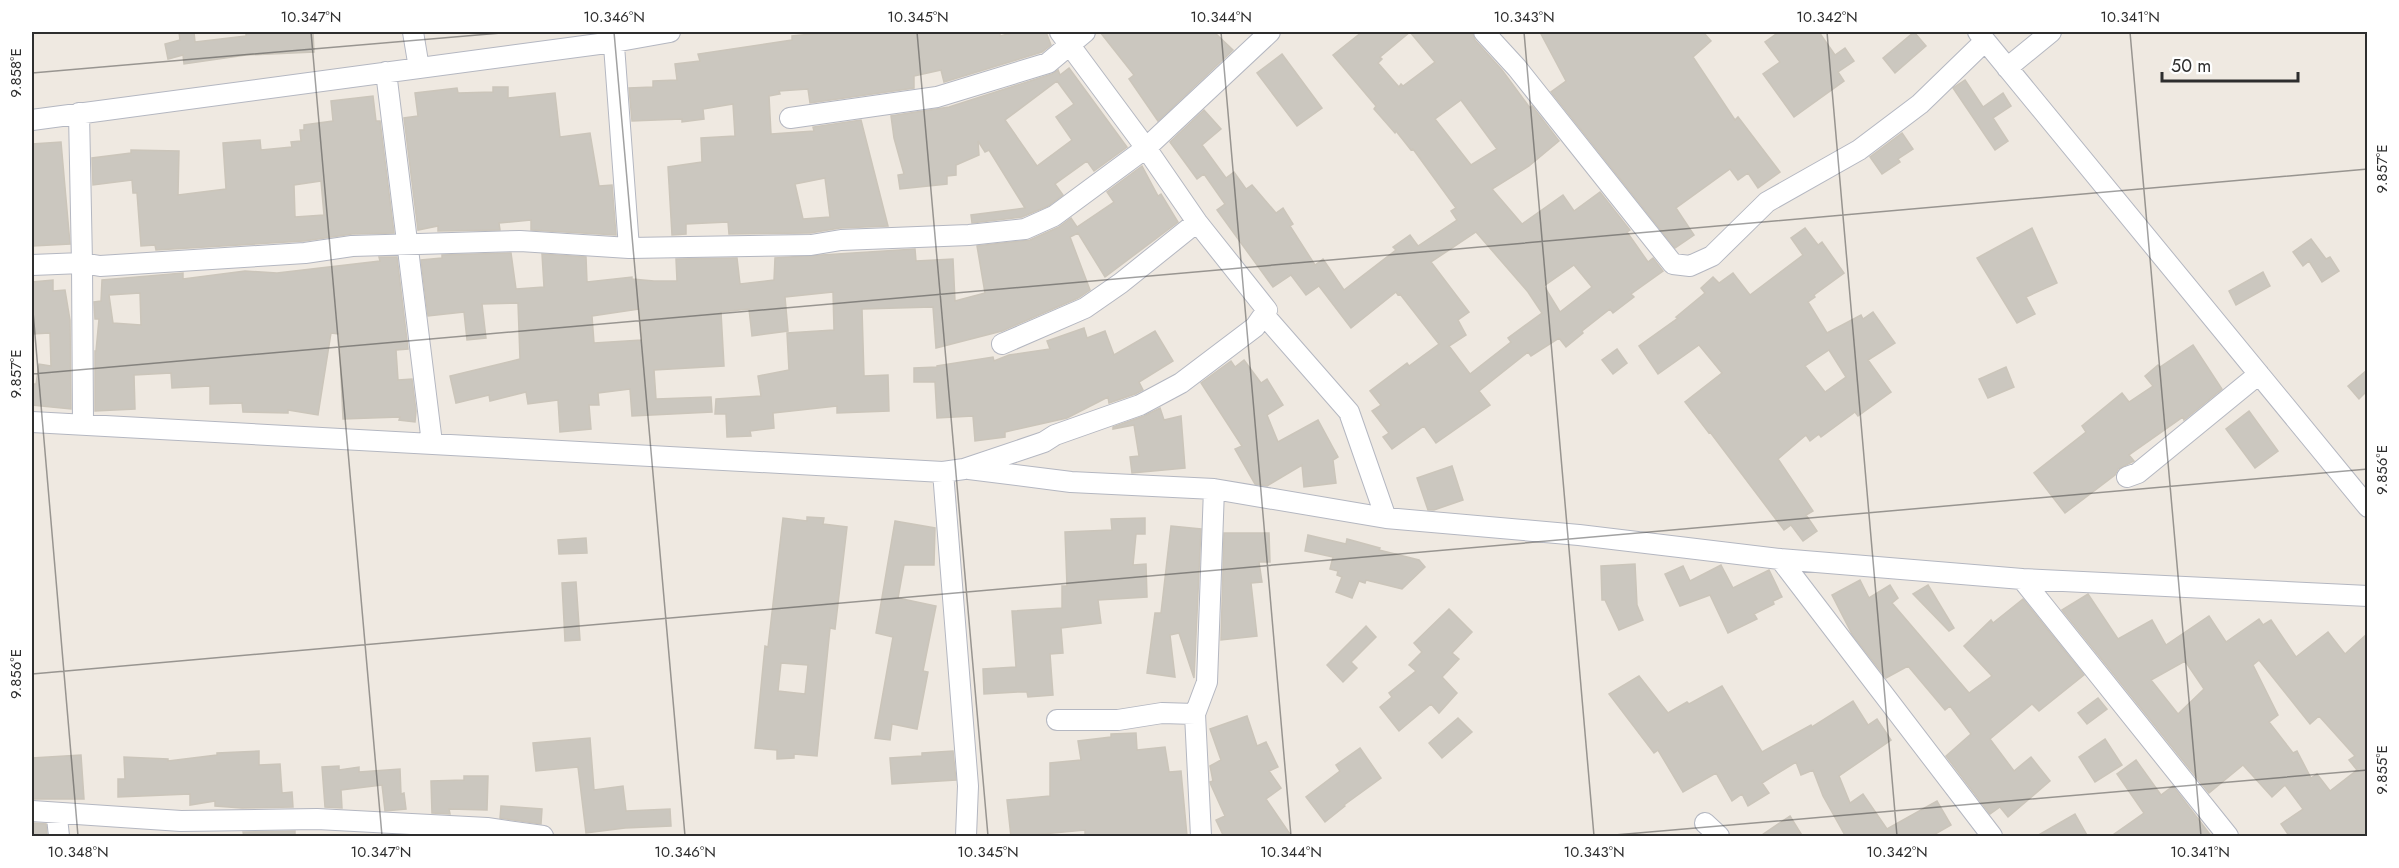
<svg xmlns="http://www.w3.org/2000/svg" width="2399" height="868" font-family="Jost,sans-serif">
<rect width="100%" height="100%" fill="#efe9e1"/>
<path fill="#cbc7bf" stroke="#cbc5ba" stroke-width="1.5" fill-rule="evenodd" d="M179 32H194L195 42 246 36V32H313L314 52 246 55 184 64 183 55 168 59 165 44 180 40Z
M832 32H1000V36L1016 32H1046L1051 45 1042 52 944 82 941 70 914 76V88L810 103 808 89 779 91 780 94 769 96 771 134 814 131 813 127 861 120 888 226 840 228 810 233 729 234 728 222 686 224V234L672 235 668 167 702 162 701 138 735 136 733 104 703 109 704 119 682 122V119L632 121 629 88 653 87V81L677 80 675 64 700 61 698 54 792 40V36ZM825 178 830 217 803 219 795 184Z
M1100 32H1214L1233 50 1158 121 1129 79 1134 75Z
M1362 32H1472L1475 40 1502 70 1530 108 1532 106 1559 141 1529 166 1492 189 1522 224 1563 195 1574 211 1600 192 1630 230 1627 232 1648 262 1653 258 1663 271 1631 294 1634 297 1613 313 1610 309 1582 331 1583 333 1566 347 1559 338 1531 356 1528 352 1479 391 1490 405 1436 443 1424 426 1392 449 1383 437 1389 433 1372 411 1381 405 1370 391 1407 363 1409 366 1439 344 1400 294 1398 295 1396 292 1351 328 1319 286 1306 295 1291 275 1273 287 1217 210 1225 204 1204 174 1197 179 1170 142 1204 110 1221 129 1202 145 1226 178 1234 172 1246 189 1252 185 1276 213 1283 208 1293 224 1290 226 1315 265 1323 259 1344 290 1396 250 1393 247 1410 235 1418 246 1457 220 1451 211 1456 208 1413 149 1411 150 1396 131 1395 133 1374 109 1376 106 1333 55ZM1410 32 1435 62 1403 86 1401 84 1399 87 1378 63 1382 59 1380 57ZM1461 100 1497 149 1471 165 1435 119ZM1476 232 1528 292 1542 313 1508 338 1511 342 1470 374 1449 346 1466 335 1458 320 1469 312 1431 262ZM1574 265 1592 287 1560 312 1544 286Z
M1540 32H1703L1711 41 1693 57 1735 120 1738 117 1780 172 1758 188 1748 173 1738 180 1730 169 1676 208 1694 235 1675 248 1551 92 1566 81Z
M1779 32H1819L1835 55 1845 48 1854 61 1838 72 1844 81 1794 117 1763 74 1780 62 1765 42Z
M1914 32 1926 46 1895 73 1883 58Z
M1282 54 1322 108 1297 126 1257 73Z
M1069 68 1127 147 1094 171 1087 161 1055 184 1063 195 1048 206 1022 217 972 223 971 215 1025 208 989 150 985 152 978 141 979 155 956 165V175L947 176V184L900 189 898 175 904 174 894 138 891 116 949 107 1052 74 1058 70 1060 75ZM1057 81 1074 104 1056 117 1072 140 1037 166 1005 120Z
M1965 80 1983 107 2003 93 2011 106 1993 118 2008 141 1995 150 1953 88Z
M493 87H508V98L555 93 560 137 590 133 599 186 612 185 616 235 531 230V220L499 223 500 230 438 231V226L418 230 404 118 418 116 415 93 457 88 458 93 493 92Z
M373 96 376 121H380L394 233 352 234 304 241 156 250 155 245 141 246 137 193H133L132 180 93 185 92 158 131 153V150L179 151 178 195 226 189 223 143 260 140 261 150 292 147 291 142 301 141 300 130H304V125L333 121 331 101ZM321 181 324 215 295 217 294 185Z
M1902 133 1913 149 1898 159 1900 162 1882 174 1870 157Z
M61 142 70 244 33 246 32 144Z
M1142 166 1158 196 1161 194 1178 222 1105 277 1078 233 1070 237 1090 290 1078 298 1002 331 936 348 933 307 862 309 864 376 888 375 889 411 837 413V406L773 413 774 428 750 431 751 436 727 437 726 414H715L716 399 761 396 758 376 789 370 787 333 834 330 833 292 785 297 788 331 752 336 749 309 721 312 724 366 654 370 656 399 711 397 712 412 632 416 630 389 598 393 599 405H589L591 429 560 432 558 400 528 404 526 392 490 401 489 395 456 403 450 376 520 359 518 303 482 304 486 338 467 340 464 312 428 316 421 260 442 258V255L511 253 516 289 544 287 542 254 586 257 587 282 632 277V279L654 281H677L676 259 737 258 740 284 774 280 775 258 915 249 916 261 953 259 955 301 985 293 977 246 1030 240 1059 227 1071 218 1077 227 1114 202 1107 192ZM639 309 642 340 594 343 592 316Z
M1805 228 1818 245 1822 242 1844 273 1814 295 1815 297 1808 302 1827 333 1861 315 1863 319 1873 312 1895 343 1868 360 1891 392 1858 416 1855 412 1821 437 1819 434 1810 441 1806 435 1778 459 1813 511 1806 515 1817 531 1803 541 1791 525 1784 530 1710 432 1709 433 1685 402 1722 373 1699 345 1658 374 1639 346 1678 318 1676 317 1705 293 1701 288 1713 277 1719 283 1733 273 1750 295 1803 255 1791 238ZM1829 350 1846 377 1825 392 1805 366Z
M2032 228 2057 283 2026 297 2035 314 2017 323 1977 258Z
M2311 239 2326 259 2330 257 2339 271 2322 282 2309 261 2303 266 2293 252Z
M379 257H397L408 349 396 350 398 380 412 379 416 411 415 422 399 420 400 417 343 419 339 334 331 333 318 415 288 410V413L243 412 242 403 210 404V386L172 388 171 373 134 375 135 409 95 411V351H96L99 319H95L94 302 101 301 102 280 183 273V279L245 271 277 273 380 261ZM140 293 141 325 113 323 109 295Z
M2263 272 2270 286 2236 305 2229 291Z
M53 280V291L65 290 70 320 71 409 32 405V384H36L39 364 51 366 50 333 32 334V282Z
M1084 328 1087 338 1105 331 1114 355 1155 331 1173 361 1139 382 1143 390 1135 394 1109 403 1108 397 1067 418 1005 432V437L975 441 973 416 937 418 935 382H914V368L937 367V366L993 357 994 361 1009 355 1050 349 1047 341Z
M2193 345 2222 389 2184 420 2183 417 2129 455 2134 461 2118 469 2115 475 2065 513 2034 473 2086 432 2082 426 2122 393 2129 402 2153 386 2145 376 2158 365 2160 367Z
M1617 349 1627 363 1613 374 1602 360Z
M1244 360 1261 383 1267 379 1283 405 1267 415 1278 442 1318 420 1338 457 1333 460 1336 483 1304 487 1302 465 1267 486 1255 484 1235 449 1242 446 1201 383 1231 361 1235 367Z
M2006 367 2014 387 1988 398 1979 379Z
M2367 370V391L2359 399 2348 386Z
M1160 408 1164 420 1181 416 1185 468 1132 473 1130 457 1139 456 1134 425 1113 429V427L1144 416Z
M2249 411 2278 451 2255 468 2226 429Z
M1452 466 1463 500 1434 510H1428L1417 478Z
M807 517 824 518 823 524 847 527 835 629 830 628 817 756 794 754V758L777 759V750L755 748 765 646 768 647 783 518 807 521ZM781 663 808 665 805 694 778 691Z
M1145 518V534H1136L1133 565 1146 564 1147 597 1098 600 1101 623 1061 628 1063 653 1050 654 1053 695 1028 697 1027 692H1018L984 694 983 669 1016 667 1012 611 1062 608V586H1067L1065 532 1112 530 1111 519Z
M895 521 935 528 934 565H904L898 598 936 606 923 671 928 672 917 729 892 724 890 740 875 738 893 637 876 633Z
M1171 526 1201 529 1194 678 1179 633 1170 635 1175 677 1147 673 1155 613H1161Z
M1224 533H1269L1270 562H1259L1262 582 1251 583 1257 636 1221 640Z
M1308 535 1346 544 1347 539 1380 548 1379 550 1419 560 1425 567 1402 589 1366 580 1365 583 1359 581 1352 598 1336 592 1342 577 1337 575 1338 571 1330 569 1333 557 1305 551Z
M586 538 587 553 559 554 558 540Z
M1635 564 1637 605 1643 620 1619 630 1605 600H1602L1601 566Z
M1721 565 1733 588 1769 570 1782 597 1773 601 1774 604 1754 614 1757 619 1728 633 1710 595 1680 606 1665 574 1683 566 1690 581Z
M1860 580 1869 598 1890 585 1898 598 1892 603 1969 693 1992 676 1964 646 1991 620 1993 623 2023 599 2084 675 2039 711 2032 704 1990 739 2014 771 2031 757 2050 781 2008 817 2000 807 1990 814 1946 756 1971 734 1950 706 1945 710 1908 666 1886 678 1852 634 1832 595Z
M576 582 580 640 565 641 562 583Z
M1928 585 1954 628 1949 631 1913 594Z
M2088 594 2118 639 2152 620 2166 645 2209 616 2226 642 2259 619 2263 625 2271 620 2296 657 2328 632 2345 654 2367 634V837H2290L2281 824 2303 809 2285 785 2272 797 2243 765 2209 793 2062 610ZM2259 660 2310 724 2319 716 2355 756 2349 760 2357 770 2330 791 2317 774 2311 778 2297 751 2293 753 2269 722 2278 715 2253 665ZM2185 661 2204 689 2178 714 2151 680Z
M1449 609 1472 632 1452 653 1459 659 1442 677 1457 693 1439 713 1431 704 1399 731 1380 707 1392 697 1389 693 1416 671 1409 665 1422 652 1414 643Z
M1366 626 1376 637 1351 662 1357 668 1343 682 1327 665Z
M1639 676 1668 713 1687 702 1689 704 1722 686 1762 752 1811 725 1812 727 1853 701 1868 725 1877 719 1891 740 1839 776 1850 803 1863 794 1887 829 1937 801 1951 825 1930 837H1846L1823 796 1813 770 1801 775 1796 762 1762 783 1769 793 1748 806 1742 794 1732 801 1716 773 1683 792 1658 750 1654 753 1609 694Z
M2098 698 2107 709 2087 724 2078 713Z
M1247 716 1257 746 1266 742 1278 767 1269 771 1281 788 1266 799 1292 837H1224L1216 820 1225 816 1211 785 1210 782 1213 781 1210 766 1221 760 1210 729Z
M1458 718 1472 732 1442 758 1429 743Z
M1136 733 1137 750 1165 747 1169 772 1181 771 1187 836 1085 837V830L1011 837 1007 800 1050 796V763L1081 760 1078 741 1111 737V734Z
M590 738 594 790 623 786 626 811 670 809 671 826 625 828 586 833 578 767 536 771 533 743Z
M2105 739 2122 765 2095 782 2079 757Z
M1360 748 1381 778 1344 805 1345 806 1325 822 1306 797 1340 771 1336 765Z
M259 751V765L280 764 282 793 292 792 293 807 242 808 215 806V801L190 805V794L118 797V779H125L124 757 168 759V761L217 755V753Z
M953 751 956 780 892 784 890 758 922 756V753Z
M81 755 84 799H32V758Z
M2136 760 2161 795 2173 786 2212 837H2110L2144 813 2117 774Z
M339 766V770L359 767V772L400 769 401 794 404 793 406 809 385 811 382 785 341 790 342 808 325 807 322 767Z
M464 776H488L487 810 449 809 450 814 432 813 431 781 464 780Z
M501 806 542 809 541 824 500 818Z
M2075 814 2088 837H2035Z
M1790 816 1803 837H1759Z
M32 823 46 824 47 837H32Z
M295 831V837H244L243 832Z"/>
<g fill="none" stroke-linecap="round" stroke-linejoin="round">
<g stroke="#b4b7c1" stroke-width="22">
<path id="minor" d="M413 32 419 68
M613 32 629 248
M1484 32 1517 68 1673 264 1690 266 1712 256 1767 202 1859 150 1920 104 1985 41
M1978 32 2368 507
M2007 68 2051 32
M386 72 432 443
M79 113 82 263 100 266 305 253 352 246 520 241 629 248 811 245 841 240 969 235 1025 229 1054 216 1146 148 1270 32
M790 118 937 97 1048 63 1085 32
M32 120 614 42 670 32
M32 265 82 263 83 424
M1265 316 1349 412 1386 518
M1002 344 1085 308 1121 283 1197 222
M32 422 943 472 964 469 1044 442 1055 435 1140 405 1181 383 1255 327 1267 310 1197 222 1146 148 1060 32
M969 469 1071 482 1214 489 1386 518 1579 535 1780 559 2022 579 2368 596
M943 472 968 786 966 836
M2127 477 2138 473 2259 374
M1780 559 1992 836
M2022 579 2228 836
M1057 720H1118L1162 713 1195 714
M32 811 181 821 317 819 487 828 543 836
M52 813 57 818 59 836
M1705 823 1719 836
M1201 836 1195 714 1207 682 1214 489"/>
</g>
<use href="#minor" stroke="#fff" stroke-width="20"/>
</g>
<path fill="none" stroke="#2e2e2e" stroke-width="1.5" stroke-opacity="0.45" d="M311 32 382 836M614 32 685 836M917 32 988 836M1221 32 1291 836M1524 32 1594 836M1827 32 1897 836M2130 32 2201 836M32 73 512 32M32 300 78 836M32 374 2368 169M32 674 2368 469M1603 836 2368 770"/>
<rect width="2399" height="868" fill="none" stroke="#ffffff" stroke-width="66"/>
<path d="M2162 72v9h136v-9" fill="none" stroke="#2e2e2e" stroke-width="3"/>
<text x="2171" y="72" font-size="18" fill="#2e2e2e" stroke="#ffffff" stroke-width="4.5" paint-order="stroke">50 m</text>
<rect x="33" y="33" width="2333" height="802" fill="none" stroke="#2e2e2e" stroke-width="2"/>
<g font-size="15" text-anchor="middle" fill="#2e2e2e">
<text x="311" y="22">10.347°N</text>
<text x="614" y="22">10.346°N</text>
<text x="918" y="22">10.345°N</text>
<text x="1221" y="22">10.344°N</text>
<text x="1524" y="22">10.343°N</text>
<text x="1827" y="22">10.342°N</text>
<text x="2130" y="22">10.341°N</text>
<text transform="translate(16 73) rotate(-90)" y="5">9.858°E</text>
<text transform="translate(2382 169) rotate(-90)" y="5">9.857°E</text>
<text transform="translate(16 374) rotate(-90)" y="5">9.857°E</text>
<text transform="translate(2382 470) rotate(-90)" y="5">9.856°E</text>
<text transform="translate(16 674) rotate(-90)" y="5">9.856°E</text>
<text transform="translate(2382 770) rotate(-90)" y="5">9.855°E</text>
<text x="78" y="857">10.348°N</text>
<text x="381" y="857">10.347°N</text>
<text x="685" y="857">10.346°N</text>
<text x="988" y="857">10.345°N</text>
<text x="1291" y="857">10.344°N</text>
<text x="1594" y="857">10.343°N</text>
<text x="1897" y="857">10.342°N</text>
<text x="2200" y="857">10.341°N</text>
</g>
</svg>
